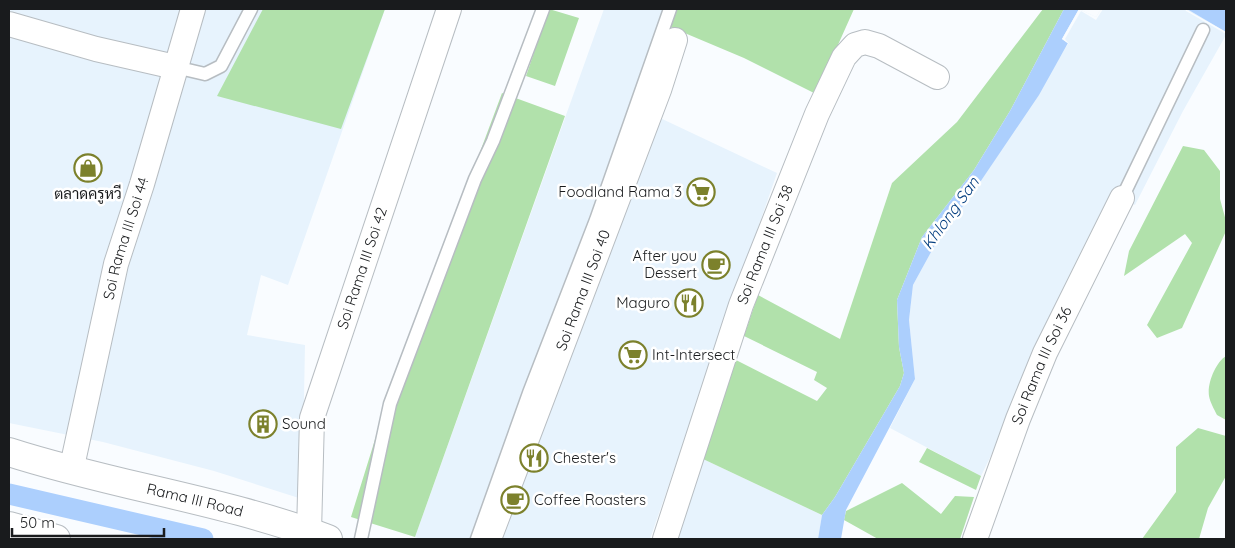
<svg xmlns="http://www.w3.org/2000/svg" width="1235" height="548" font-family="Quicksand,Sarabun,sans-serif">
<rect width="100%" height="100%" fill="#f9fcff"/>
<path fill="#e7f3fd" d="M9 9H385L288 285 261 275 247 335 305 345 302 499 214 471 103 442 9 423Z
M604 9H676L667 29 483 539H421L415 537Z
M1079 9 1096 17 1101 9H1187L1226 32V35L1183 111 1135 205 1118 195 981 476 890 428 915 379 909 320 913 285 947 223 966 203 1012 134 1068 44 1062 39Z
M658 117 777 173 650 539H500Z
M703 459 822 515 818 539H675Z"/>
<path fill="#b1e1ab" d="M263 9H385L341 129 217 96Z
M549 9 579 18 555 86 526 76Z
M676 9H854L816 94 744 58 668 26Z
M1043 9H1064L1010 111 974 170 922 237 897 300 899 347 904 373 900 386 835 497 822 515 703 459 736 360 817 401 827 388 814 380 817 372 744 336 758 295 840 339 892 183 957 122Z
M502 93 565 116 415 537 351 517 386 404Z
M1183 146 1204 150 1220 171V199L1226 221V231L1182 328 1157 338 1147 325 1192 243 1185 234 1124 276 1129 251Z
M1226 356V420L1217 415C1214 409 1210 402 1209 396 1207 383 1216 362 1226 356Z
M1198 428 1226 436V476L1208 508 1199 539H1142L1176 492V447Z
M927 448 981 476 976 490 919 462Z
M902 483 941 514 955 496 974 497 960 539H878L844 520 846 511Z"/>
<path fill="#accffd" d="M1064 9H1079L1062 39 1068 43 1039 95 966 203 947 223 913 285 909 320 915 379 846 510 841 539H818L822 515 835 497 900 386 904 373 899 347 897 300 922 237 974 170 1010 111Z
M1187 9H1226V32Z"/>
<path fill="#f9fcff" d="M1079 9 1096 17 1101 9H1103L1096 20 1081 11 1065 39 1070 45 1062 39Z
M1185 9 1226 32V34L1186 11Z"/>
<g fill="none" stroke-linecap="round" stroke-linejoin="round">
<path stroke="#accffd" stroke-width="21" d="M9 494 203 539"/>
<g stroke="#b7bdc2" stroke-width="15">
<path id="service" d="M175 67 205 74 221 66 251 9
M1122 198 1203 30
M361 539 390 404 475 179 493 141 543 9
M477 539 529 393 596 220 670 9"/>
</g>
<g stroke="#b7bdc2" stroke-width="26">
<g id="minor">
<path d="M9 24 96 49 175 67"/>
<path id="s1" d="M71 471 116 264 142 184 193 9"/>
<path id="s2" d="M309 532 312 418 449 9"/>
<path id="s3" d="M489 539 659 90 675 40"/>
<path id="s4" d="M665 539 741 305 817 114 844 57 855 45 865 42 879 46 937 77"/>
<path id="s5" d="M975 539 1018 419 1045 353 1122 198"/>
</g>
</g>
<g stroke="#b7bdc2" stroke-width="30">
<g id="primary">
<path id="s6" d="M9 452C114 486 224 500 328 539"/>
<path d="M9 526 56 539"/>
</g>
</g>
<use href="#service" stroke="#fff" stroke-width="12"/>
<use href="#minor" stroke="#fff" stroke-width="24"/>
<use href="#primary" stroke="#fff" stroke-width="28"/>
</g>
<defs>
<g id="shop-ring" transform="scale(1.4375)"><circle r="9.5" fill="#fff" stroke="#7c812c" stroke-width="1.5"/><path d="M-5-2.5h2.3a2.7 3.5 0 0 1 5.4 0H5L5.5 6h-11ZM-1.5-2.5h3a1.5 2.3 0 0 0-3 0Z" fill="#7c812c"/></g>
<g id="supermarket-ring" transform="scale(1.4375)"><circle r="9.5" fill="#fff" stroke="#7c812c" stroke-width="1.5"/><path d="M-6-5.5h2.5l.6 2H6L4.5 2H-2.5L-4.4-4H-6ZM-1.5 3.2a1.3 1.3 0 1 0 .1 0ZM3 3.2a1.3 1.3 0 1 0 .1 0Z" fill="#7c812c"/></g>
<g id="cafe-ring" transform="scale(1.4375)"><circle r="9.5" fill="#fff" stroke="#7c812c" stroke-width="1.5"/><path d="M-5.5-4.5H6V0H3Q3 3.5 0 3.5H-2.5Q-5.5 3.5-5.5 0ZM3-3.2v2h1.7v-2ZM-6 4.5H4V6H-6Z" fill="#7c812c"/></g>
<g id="restaurant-ring" transform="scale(1.4375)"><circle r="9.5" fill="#fff" stroke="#7c812c" stroke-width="1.5"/><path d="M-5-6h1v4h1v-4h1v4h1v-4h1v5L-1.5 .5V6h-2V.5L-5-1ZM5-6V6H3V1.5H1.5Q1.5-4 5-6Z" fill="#7c812c"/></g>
<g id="building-ring" transform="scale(1.4375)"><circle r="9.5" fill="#fff" stroke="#7c812c" stroke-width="1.5"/><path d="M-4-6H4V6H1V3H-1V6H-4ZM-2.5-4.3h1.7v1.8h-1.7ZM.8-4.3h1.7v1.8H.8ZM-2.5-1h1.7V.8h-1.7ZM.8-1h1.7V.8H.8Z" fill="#7c812c"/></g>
</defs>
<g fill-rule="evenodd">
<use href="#shop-ring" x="88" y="168"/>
<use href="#supermarket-ring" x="701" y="192"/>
<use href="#cafe-ring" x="716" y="265"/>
<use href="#restaurant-ring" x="689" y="303"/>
<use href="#supermarket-ring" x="633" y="355"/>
<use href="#building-ring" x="263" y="424"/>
<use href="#restaurant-ring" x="534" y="458"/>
<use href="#cafe-ring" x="515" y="500"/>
</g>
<g text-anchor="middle" stroke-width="5" stroke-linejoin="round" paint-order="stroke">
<g font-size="15" fill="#191b1d" stroke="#fff" text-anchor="start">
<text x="682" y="197" text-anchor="end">Foodland Rama 3</text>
<text x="88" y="199" text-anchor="middle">ตลาดครูหวี</text>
<text x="697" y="261" text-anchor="end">After you<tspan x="697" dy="17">Dessert</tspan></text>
<text x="670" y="308" text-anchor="end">Maguro</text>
<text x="652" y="360">Int-Intersect</text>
<text x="282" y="429">Sound</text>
<text x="553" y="463">Chester's</text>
<text x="534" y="505">Coffee Roasters</text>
</g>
<g font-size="15" fill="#191b1d" stroke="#fff">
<text dy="5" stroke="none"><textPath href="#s1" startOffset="239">Soi Rama III Soi 44</textPath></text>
<text dy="5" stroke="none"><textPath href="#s4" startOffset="311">Soi Rama III Soi 38</textPath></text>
<text dy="5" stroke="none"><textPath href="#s2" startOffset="272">Soi Rama III Soi 42</textPath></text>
<text dy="5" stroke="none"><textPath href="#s3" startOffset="266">Soi Rama III Soi 40</textPath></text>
<text dy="5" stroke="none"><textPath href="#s5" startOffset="186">Soi Rama III Soi 36</textPath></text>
<text dy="5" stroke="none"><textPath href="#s6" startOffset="192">Rama III Road</textPath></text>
</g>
<g font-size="16" font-style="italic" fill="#053f80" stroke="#fff">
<text transform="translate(950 213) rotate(-54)" y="6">Khlong San</text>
</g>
</g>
<rect width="1235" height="548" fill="none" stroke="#191b1d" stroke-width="20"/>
<path d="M12 528v8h152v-8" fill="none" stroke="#191b1d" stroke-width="2.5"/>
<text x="20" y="528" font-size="15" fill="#191b1d" stroke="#ffffff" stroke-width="4" paint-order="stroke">50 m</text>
</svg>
